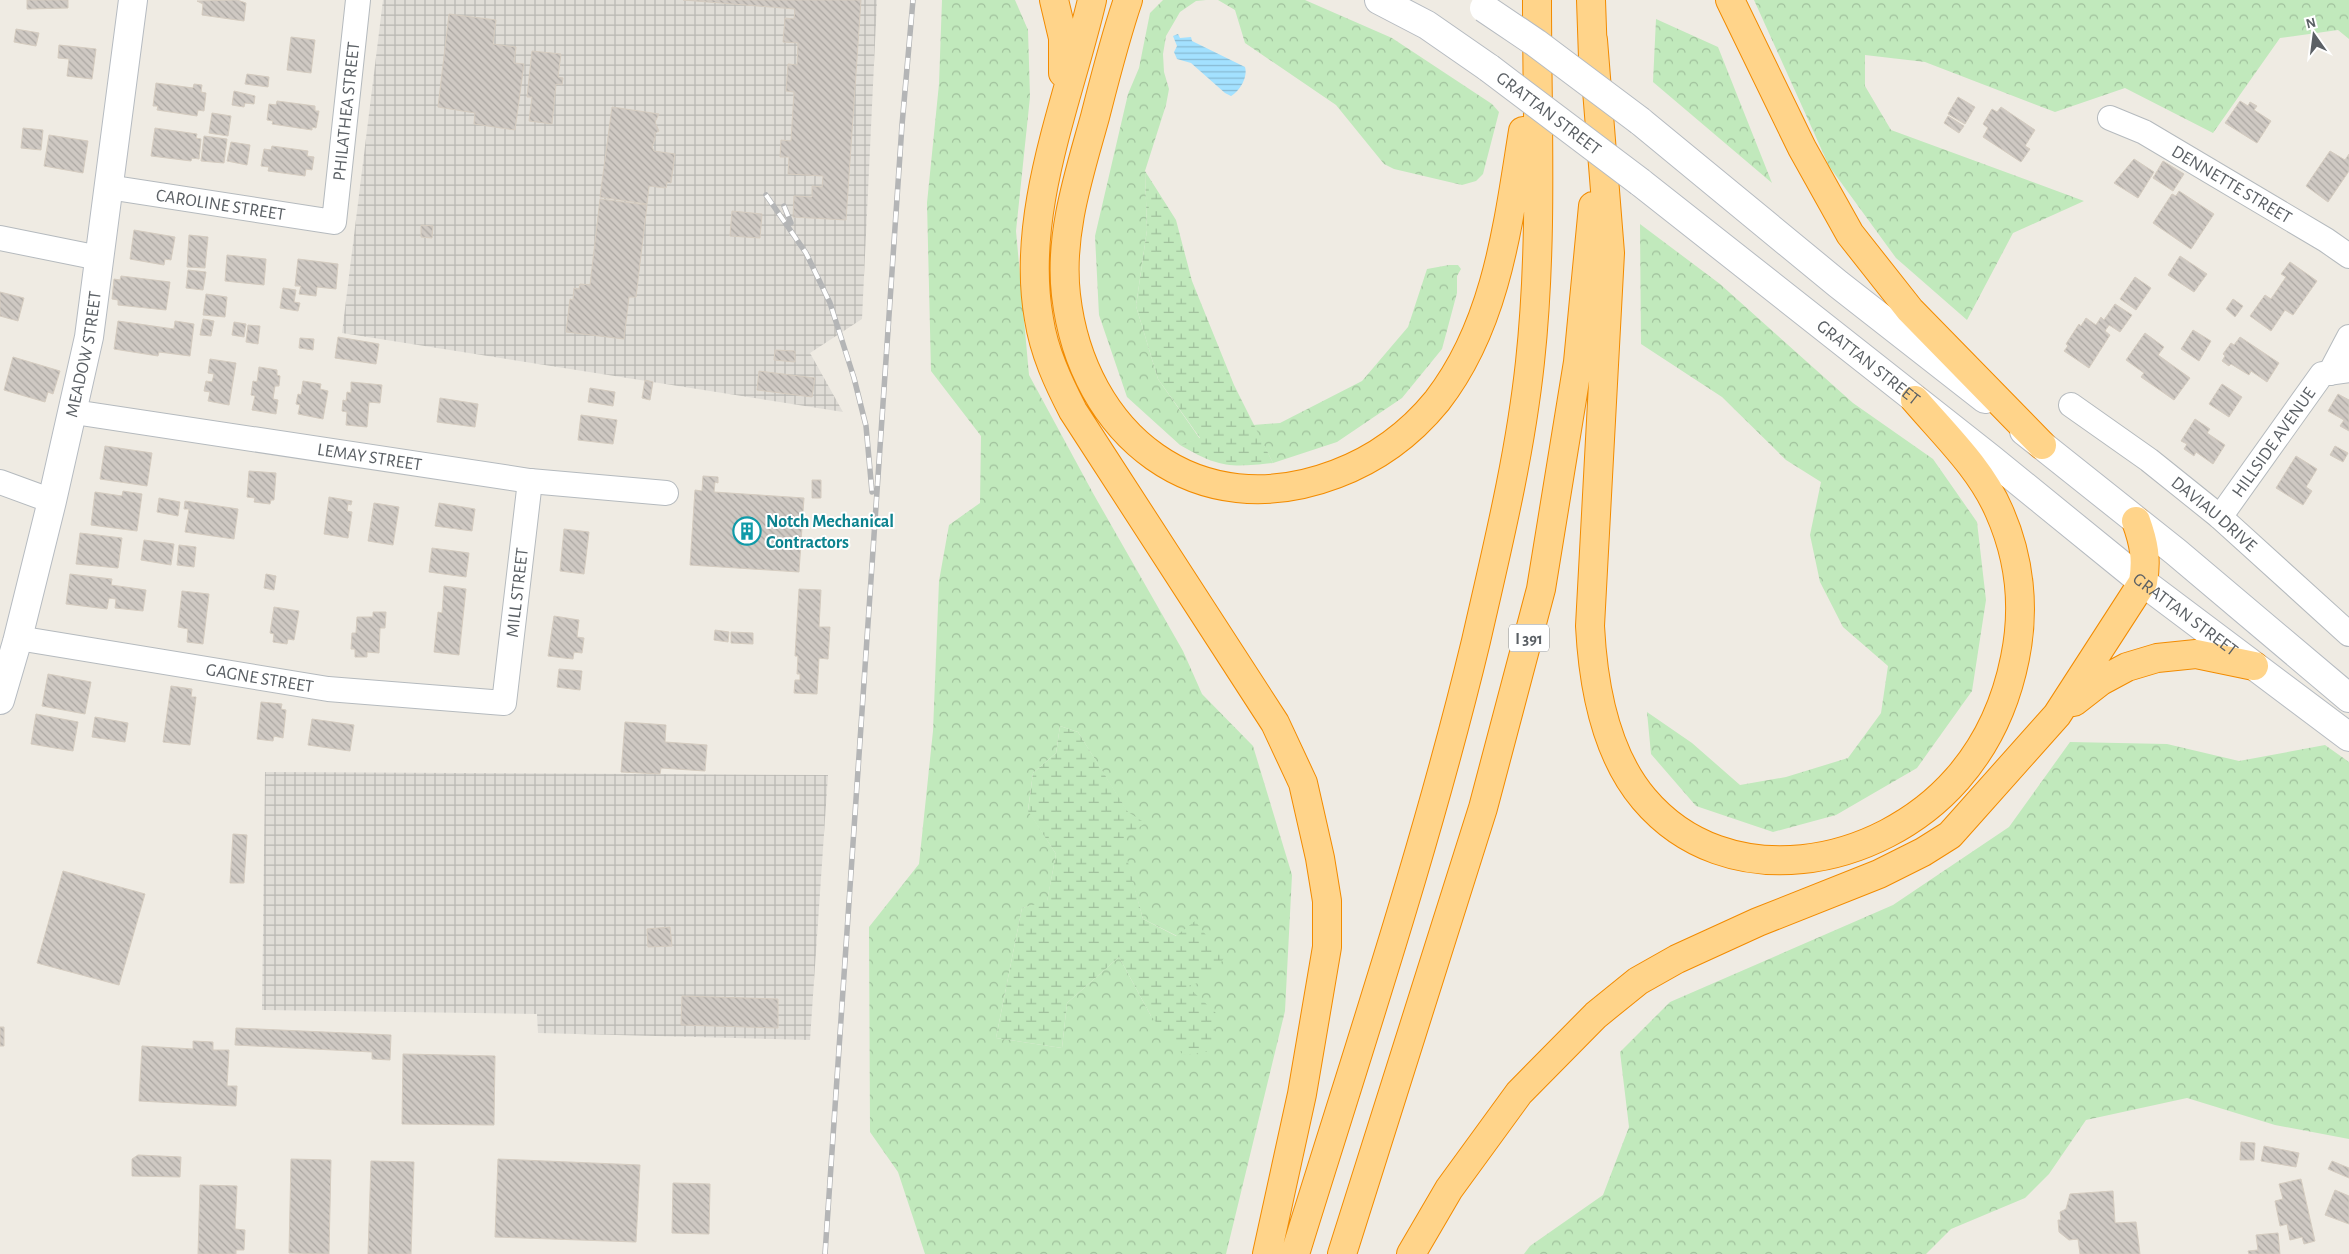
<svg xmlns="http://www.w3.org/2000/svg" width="2349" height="1254" font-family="'Alegreya Sans',sans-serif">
<defs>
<pattern id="industrial-grid" width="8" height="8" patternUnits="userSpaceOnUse" patternTransform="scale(1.25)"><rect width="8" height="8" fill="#e0ddd7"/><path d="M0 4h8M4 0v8" fill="none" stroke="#b9b7b2"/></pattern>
<pattern id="forest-crowns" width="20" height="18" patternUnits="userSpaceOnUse" patternTransform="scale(1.25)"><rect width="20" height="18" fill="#c1e9bc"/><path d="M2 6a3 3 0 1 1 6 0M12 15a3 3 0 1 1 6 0" fill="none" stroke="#a0c09c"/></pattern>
<pattern id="wetland-marsh" width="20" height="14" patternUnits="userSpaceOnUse" patternTransform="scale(1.25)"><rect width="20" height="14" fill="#c1e9bc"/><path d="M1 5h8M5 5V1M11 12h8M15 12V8" fill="none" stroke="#a0c09c"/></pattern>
<pattern id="water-rules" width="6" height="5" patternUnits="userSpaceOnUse" patternTransform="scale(1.25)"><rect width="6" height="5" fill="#a3e1ff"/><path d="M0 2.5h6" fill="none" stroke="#88bad2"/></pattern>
<pattern id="building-back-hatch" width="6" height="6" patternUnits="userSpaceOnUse" patternTransform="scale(1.25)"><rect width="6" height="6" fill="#cfc9c3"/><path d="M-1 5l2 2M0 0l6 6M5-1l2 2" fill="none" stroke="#aba7a2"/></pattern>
</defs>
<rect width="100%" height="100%" fill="#efebe3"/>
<path fill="url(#industrial-grid)" d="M383 0H877L862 319 810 353 843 412 342 333Z
M265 772 828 775 810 1040 538 1033 537 1014 262 1010Z"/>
<path fill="url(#forest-crowns)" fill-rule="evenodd" d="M942 0H1015L1028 30 1030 97 1016 231 1029 375 1094 495 1183 651 1202 694 1253 746 1292 875 1285 1011 1226 1254H925L898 1172 870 1132 869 927 919 864 933 731 939 581 949 525 980 503 981 436 931 371 927 203 939 84ZM1060 726 1078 732 1128 813 1144 823 1121 840 1143 919 1177 936 1187 986 1151 1016 1119 957 1067 1003 1062 1048 996 1038 1022 908 1047 902 1056 854 1028 810 1033 773 1056 753Z
M1163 0H1206L1196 1 1180 12 1166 36 1163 54 1164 72 1169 89 1166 105 1145 171 1147 230 1136 306 1158 379 1200 439 1180 445 1127 397 1099 315 1095 236 1128 94 1139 68 1150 13Z
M1218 0H1305L1392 38 1492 104 1499 112 1483 174 1476 181 1462 185 1394 169 1384 164 1336 105 1245 43 1235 10Z
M1754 0H2349V39L2338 30 2280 38 2213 133 2125 88 2055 112 1925 62 1865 55V86L1891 130 2084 201 2013 233 1967 320 1896 258 1829 166Z
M1656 19 1718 47 1772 183 1653 82Z
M1640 224 1720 284 1853 403 1933 459 1977 522 1986 600 1972 691 1917 768 1836 815 1773 832 1696 806 1651 754 1647 712 1692 743 1740 785 1786 777 1848 758 1881 713 1888 666 1843 627 1820 582 1810 535 1821 482 1786 460 1722 397 1641 344Z
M1449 265H1458L1461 269 1457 276V293L1442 349 1402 398 1337 442 1273 463 1253 425 1280 423 1362 381 1408 327 1427 269Z
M2070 742 2167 744 2239 761 2325 745 2349 762V1139L2275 1125 2187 1098 2086 1120 2049 1174 2025 1198 1951 1229 1926 1254H1524L1530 1246 1603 1195 1629 1127 1620 1052 1670 1002 1893 905 2009 827Z"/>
<path fill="url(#wetland-marsh)" d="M1145 171 1176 220 1192 281 1234 385 1273 463C1229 468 1218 467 1180 445L1200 438 1158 379 1136 306 1147 230Z
M1060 726 1078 732 1128 812 1145 823 1122 840 1143 919 1176 936 1195 921 1224 958 1209 980 1187 986 1218 1015 1211 1051 1183 1055 1151 1016 1119 957 1067 1003 1062 1048 996 1038 1022 908 1047 901 1056 854 1028 811 1033 773 1056 753Z"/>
<path fill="url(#water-rules)" d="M1178 34 1180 38 1191 37 1192 41 1245 67C1248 77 1240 91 1231 96L1225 93 1191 63 1177 59 1174 52 1177 46 1173 36Z"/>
<path fill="url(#building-back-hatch)" stroke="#d5ccc0" d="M27 0H68V8L27 9Z
M237 0 246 3 244 21 202 15 203 4 197 1Z
M683 0H861L846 220 793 217 794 196 812 197V186L822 187 823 176 788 174 789 157H780L781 140 791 141 794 92 786 91 788 64 797 65 798 43 783 42 785 18 794 19 795 9Z
M449 14 496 20 493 44 516 47 514 63 524 64 515 130 474 124 475 113 438 107Z
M16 29 39 33 36 46 14 42Z
M291 37 315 40 311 73 287 70Z
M59 45 96 49 92 79 67 76 69 59 58 58Z
M532 51 561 54 558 77 563 78 562 85 556 84 552 124 529 121 532 97H527Z
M247 74 269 77 268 87 245 84Z
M156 83 193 88 194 84 202 85 201 92 206 93 204 111 198 110 197 116 157 110 158 106H153Z
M234 91 255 96 254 104 245 103 244 107 232 105Z
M1958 97 1975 107 1965 124 1948 114Z
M277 101 315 106V111H319L316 128 312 127V130L272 124 273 121 267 120 269 104 276 105Z
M2240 101 2248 106 2250 102 2257 106 2254 110 2271 121 2257 143 2225 123Z
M612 107 659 114 655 122 659 131 655 133V139L652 147 654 151 675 154 671 183 667 182 666 188 649 186 647 204 600 197Z
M2001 107 2035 130 2025 146 2030 149 2021 162 1983 137 1988 128 1983 124 1992 109 1997 112Z
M212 113 231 116 228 136 209 133Z
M1948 116 1964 126 1959 133 1944 123Z
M23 128 43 130 41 150 21 148Z
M155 128 197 134 196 138 201 139 199 159 192 158 191 161 151 156Z
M49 135 88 141 83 173 44 166Z
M204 136 227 139 224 163 201 161Z
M231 142 250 145 247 165 227 161Z
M272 146 308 151 307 156 314 157 312 170 306 169 305 176 268 171 269 167 261 166 264 149 271 150Z
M2330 151 2345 160 2349 154V171L2328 202 2306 186Z
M2134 159 2154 172 2138 198 2114 183Z
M2163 161 2184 174 2173 191 2153 178Z
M2179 191 2214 214 2191 249 2153 223 2172 194 2176 196Z
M600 199 647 205 636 297H629L624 339 566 332 570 299 573 300 574 288 579 289 580 284 590 285Z
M732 211 762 214 760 238 730 236Z
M421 225 433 226 432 238 421 237Z
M134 230 175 237 171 260 165 259 164 265 130 259Z
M189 235 208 237 205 268 187 267Z
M227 255 266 259 264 285 225 281Z
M2180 256 2207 274 2194 292 2168 275Z
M298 259 338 264 336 289 317 287 316 296 299 294 301 286H295Z
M2290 262 2317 281 2293 315 2285 310 2271 331 2250 316 2265 295 2271 299 2286 277 2281 274Z
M188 270 206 272 203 290 186 288Z
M121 276 170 282 166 310 118 305V300L112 299 114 279 120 280Z
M2135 277 2151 288 2136 310 2120 299Z
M283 288 296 290 294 302 300 303 298 311 280 308Z
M0 292 24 298 18 321 0 316Z
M206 294 227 297 225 317 203 315Z
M2233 299 2243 306 2235 317 2226 309Z
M2115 304 2132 315 2120 332 2109 325 2105 331 2110 335 2089 368 2064 351 2068 346 2066 344 2079 324 2081 326 2086 318 2096 325 2101 317 2104 320Z
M203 319 214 321 211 336 200 335Z
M118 321 174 329 175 321 194 324 190 356 159 352 158 356 114 349Z
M234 322 246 324 244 337 232 335Z
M248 325 260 326 258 344 246 342Z
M2193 330 2211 341 2199 361 2181 349Z
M2145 333 2164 347 2158 355 2190 378 2174 400 2141 377 2144 373 2126 360Z
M338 337 379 344 376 364 335 358Z
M2240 337 2279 363 2267 382 2251 371 2249 375 2231 364 2229 366 2222 361 2225 356 2223 354 2231 343 2234 345Z
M300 338 314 339 313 350 299 348Z
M775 350 795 351V362L774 360Z
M13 357 60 371 53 394 48 392 45 402 4 390Z
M210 359 236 363 229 405 208 401 210 392 204 391 206 381 212 382 214 374 208 373Z
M259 367 277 370V375L280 376 279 386H275L273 399 278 400 276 414 252 410 255 396 251 395 253 381 257 382Z
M759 371 815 378 812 397 757 390Z
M645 380 653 382 650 400 642 398Z
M303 381 321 384 320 389 328 391 323 419 298 414 300 405 296 404 298 394 301 395Z
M351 382 382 385 380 403 369 402 367 427 346 425 347 412 342 411 343 400 346 401 347 392 351 393Z
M2222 384 2242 397 2229 417 2209 404Z
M590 388 615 392 613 406 588 402Z
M2338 394 2349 400V431L2340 426 2344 420 2328 411Z
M440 398 478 404 475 427 437 422Z
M581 415 617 420 613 444 578 440Z
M2195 419 2210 429 2207 433 2225 445 2213 464 2196 452 2194 456 2184 449 2187 444 2181 441Z
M105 446 152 453 147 486 100 479Z
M2335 446 2348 453 2343 462 2330 455Z
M2296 456 2317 469 2306 487 2312 491 2303 505 2276 488Z
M249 471 276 473 274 500H271L270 504 254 502 255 498 247 497Z
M703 476 718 477V483L715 482 714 492 804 498 799 572 690 565 695 490 702 491Z
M812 480H821V498H812Z
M123 491 142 494 137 531 91 525 95 492 122 496Z
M329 497 352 501 351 505 348 504 347 511 352 512 348 538 324 534Z
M159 498 180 502 178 516 157 512Z
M185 501 238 509 234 539 185 532 189 509H184Z
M374 503 399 507 393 545 368 541Z
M439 503 475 509 472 531 435 526Z
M564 529 589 532 584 574 560 571Z
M80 533 122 538 118 568 76 564Z
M144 540 174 544 171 565 141 560Z
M179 545 196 547 194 567 177 565Z
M432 548 469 553 466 577 429 572Z
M70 574 112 579 111 585 146 590 143 611 115 608 116 599 109 598 107 609 66 604Z
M266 574 276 576 274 590 264 588Z
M444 586 466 589 459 655 434 652 438 612 442 613Z
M799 589 821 590 819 627H830L828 659 819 658 817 694 794 693 795 680H800V674H797L798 656H795Z
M182 591 209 594 203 644 187 642 188 629 178 627Z
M274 607 299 611 294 640 288 639 287 644 273 642 274 634 270 633Z
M373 612H386L385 628H380L379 653 367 652V657H355V649H351L352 633H356L357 617H373Z
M554 616 579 620 577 637 584 638 582 653 574 652 573 659 548 656Z
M715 630 729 632 728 642 714 640Z
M731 632 753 633V644L731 643Z
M559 669 582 671 580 690 557 687Z
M48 674 91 682 85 714 42 706Z
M171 686 192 689 191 697H196L190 745 163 742Z
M261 702 282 704 281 709 286 710 283 738 274 736 273 741 257 739Z
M36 714 78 722 73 751 31 744Z
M95 717 128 723 125 742 92 737Z
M312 719 354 725 350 751 308 745Z
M625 722 666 725 665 742 707 745 705 771 661 768 660 774 621 772Z
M233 834 247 835 244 883H230Z
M63 871 145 894 119 985 37 963Z
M670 927 672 946 648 947 647 929Z
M682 996 778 999V1028L681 1025Z
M0 1027H4V1046H0Z
M236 1028 391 1035 390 1060 372 1059V1052L235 1045Z
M193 1041 213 1042V1050H229L227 1086H237L236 1106 139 1101 142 1046 193 1049Z
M403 1054 495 1056 494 1125 402 1124Z
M2241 1142 2255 1143 2254 1160H2240Z
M2264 1146 2299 1153 2296 1167 2261 1161Z
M138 1155 181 1157 180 1177 132 1176V1159Z
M291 1159 331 1160 329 1254 289 1253Z
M498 1159 640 1165 636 1242 495 1237Z
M371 1161 414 1162 411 1254H368Z
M2332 1161 2349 1168V1178L2328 1169Z
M2301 1179 2315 1241 2304 1244 2302 1237 2290 1240 2287 1224 2280 1226 2275 1201 2283 1199 2279 1184Z
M673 1183 710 1184 709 1234 672 1233Z
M200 1185 237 1186 235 1229 245 1230 244 1250H236V1254H198Z
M2335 1190 2349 1196V1224L2325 1215Z
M2113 1191 2115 1223 2136 1222 2140 1254H2080L2078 1239 2069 1240 2059 1232 2058 1220H2061L2060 1212 2066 1209 2070 1194Z
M2278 1233 2280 1254H2249L2248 1251 2258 1250 2256 1235Z"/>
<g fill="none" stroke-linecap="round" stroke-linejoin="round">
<g stroke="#b5babe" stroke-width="26">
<g id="street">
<path id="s1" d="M2110 118 2144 132 2326 240 2349 256"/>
<path id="s2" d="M108 187 334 222 358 0"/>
<path d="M0 238 99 258"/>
<path d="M2330 373 2349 337"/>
<path id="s3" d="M2071 405 2149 460 2220 517 2349 634"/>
<path id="s4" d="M74 412 530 481 666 493"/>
<path d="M0 482 52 501"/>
<path id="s5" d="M2220 517 2322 374 2349 370"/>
<path id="s6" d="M18 638 328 689 504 703 530 481"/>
</g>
</g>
<g stroke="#b6bbc1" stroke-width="30">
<g id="secondary">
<path d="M1379 0 1427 25 1489 68"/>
<path d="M1640 121 1838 284 1985 399"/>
<path id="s7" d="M1640 182 1990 458 2140 580 2349 737"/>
<path d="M2024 431 2176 552 2349 698"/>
<path id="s8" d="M0 700 17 642 52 501 89 337 133 0"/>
</g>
</g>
<g stroke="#f28b00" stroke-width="30">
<path id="highway" d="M1054 0 1063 38V73
M1092 0C1068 102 1020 214 1039 319 1044 352 1058 382 1073 411L1275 723 1303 783 1320 858 1327 901V947L1302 1094 1267 1254
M1128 0C1115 38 1105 78 1095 117 1079 175 1059 234 1066 295 1082 435 1197 527 1336 474 1376 459 1410 434 1437 401 1497 324 1508 224 1523 131
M1591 0 1593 58
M1730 0 1802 148 1850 234 1910 310 2042 445
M1593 40 1610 253 1590 626C1593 684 1605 753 1644 799 1727 897 1879 868 1957 779 1987 745 2006 703 2015 658 2025 609 2020 558 1999 511 1981 469 1945 435 1915 400
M2074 702 2101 681 2127 667 2157 658 2196 654 2254 666
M1295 1254C1358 1050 1426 848 1476 641 1497 549 1520 456 1530 362 1543 242 1537 120 1537 0
M1342 1254 1483 808 1541 589 1578 362 1593 206
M1411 1254 1449 1189 1519 1093 1596 1015 1638 981 1677 959 1758 922 1879 874 1923 852 1950 835 2057 715 2143 582C2147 559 2144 543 2136 521"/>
</g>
<use href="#street" stroke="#fff" stroke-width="24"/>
<use href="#secondary" stroke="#fff" stroke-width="28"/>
<use href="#highway" stroke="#ffd48a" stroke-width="28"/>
<g stroke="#b4b5b6" stroke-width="5.5">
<path id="rail" d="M766 195 806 253 830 303 854 378 866 426 872 492
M784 206 791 223
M825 1254 902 125 913 0"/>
</g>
<use href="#rail" stroke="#fff" stroke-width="4" stroke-dasharray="11" stroke-linecap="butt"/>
<g stroke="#b6bbc1" stroke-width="30" stroke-linecap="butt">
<g id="secondary-bridge">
<path d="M1484 8 1536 43 1640 121"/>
<path id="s9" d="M1489 68 1640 182"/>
</g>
</g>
<use href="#secondary-bridge" stroke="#fff" stroke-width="28"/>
</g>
<defs>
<g id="building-ring" transform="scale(1.4375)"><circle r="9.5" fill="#fff" stroke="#0f9aa8" stroke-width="1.5"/><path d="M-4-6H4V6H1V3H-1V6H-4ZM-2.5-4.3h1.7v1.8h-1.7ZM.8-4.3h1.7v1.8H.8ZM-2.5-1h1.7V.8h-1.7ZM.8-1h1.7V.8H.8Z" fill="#0f9aa8"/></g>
</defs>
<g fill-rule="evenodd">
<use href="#building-ring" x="747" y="531"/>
</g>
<g text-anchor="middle" stroke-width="4" stroke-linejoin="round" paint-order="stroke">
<rect fill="#fff" stroke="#8c9093" stroke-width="1" x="1509" y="624.5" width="40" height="27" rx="4"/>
<g font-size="16" font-weight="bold" fill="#5b6065">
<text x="1529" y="644">I 391</text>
</g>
<g font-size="18" fill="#5b6065" stroke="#fff">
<text dy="6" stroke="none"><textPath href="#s2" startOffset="340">PHILATHEA STREET</textPath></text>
<text dy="6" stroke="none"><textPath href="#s9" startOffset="75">GRATTAN STREET</textPath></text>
<text dy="6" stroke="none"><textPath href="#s1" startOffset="139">DENNETTE STREET</textPath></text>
<text dy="6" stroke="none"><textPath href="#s2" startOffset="114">CAROLINE STREET</textPath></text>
<text dy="6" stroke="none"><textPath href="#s8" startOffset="356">MEADOW STREET</textPath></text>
<text dy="6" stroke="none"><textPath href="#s7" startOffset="291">GRATTAN STREET</textPath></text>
<text dy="6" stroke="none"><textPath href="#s5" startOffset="92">HILLSIDE AVENUE</textPath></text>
<text dy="6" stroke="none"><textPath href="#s4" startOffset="299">LEMAY STREET</textPath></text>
<text dy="6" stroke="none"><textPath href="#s3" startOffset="180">DAVIAU DRIVE</textPath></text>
<text dy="6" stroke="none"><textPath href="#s6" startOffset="602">MILL STREET</textPath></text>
<text dy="6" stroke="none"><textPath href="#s7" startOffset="696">GRATTAN STREET</textPath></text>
<text dy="6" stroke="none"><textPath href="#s6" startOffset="245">GAGNE STREET</textPath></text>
</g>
<g font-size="18" font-weight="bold" fill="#0d838f" stroke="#fff" text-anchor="start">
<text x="766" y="527">Notch Mechanical<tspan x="766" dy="21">Contractors</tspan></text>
</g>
</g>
<g transform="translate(2314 35) rotate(346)" stroke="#ffffff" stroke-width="4" paint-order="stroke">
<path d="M0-4L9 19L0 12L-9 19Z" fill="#5b6065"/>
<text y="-8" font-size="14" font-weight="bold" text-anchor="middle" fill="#5b6065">N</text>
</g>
</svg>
